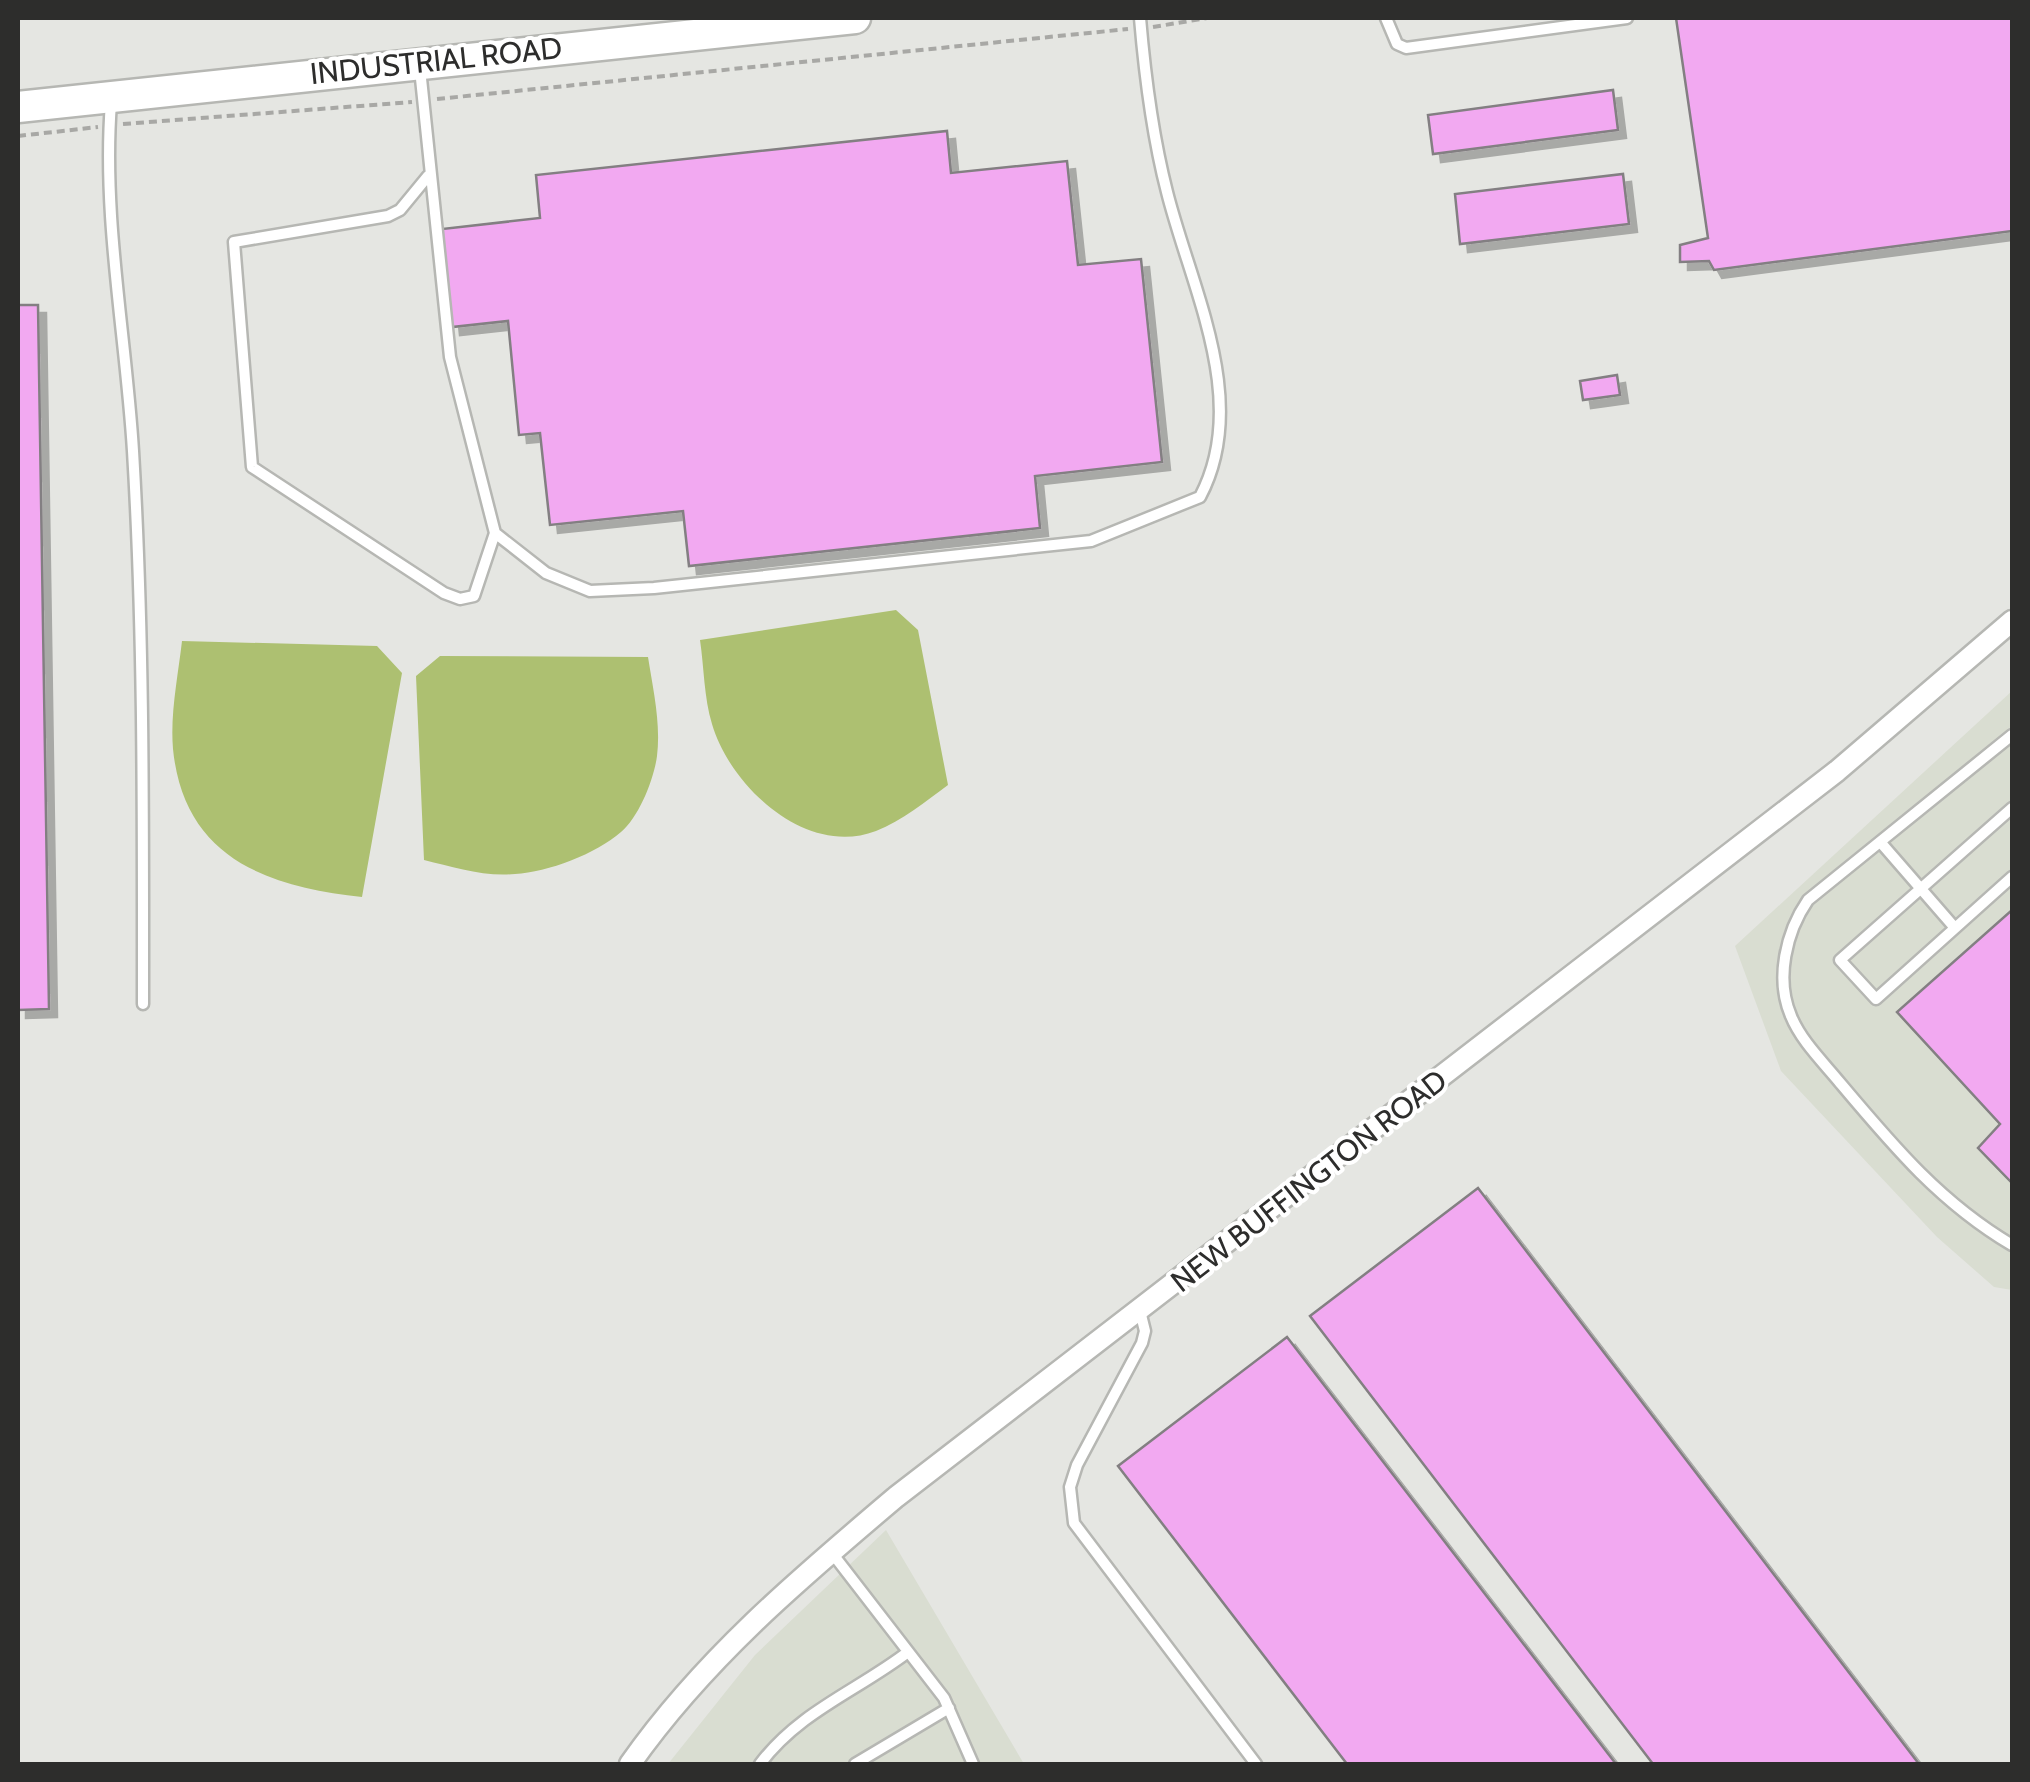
<svg xmlns="http://www.w3.org/2000/svg" width="2030" height="1782" font-family="Cabin,sans-serif">
<defs>
<filter id="shadow"><feDropShadow dx="8" dy="8" stdDeviation="0" flood-color="#0004"/></filter>
</defs>
<rect width="100%" height="100%" fill="#e5e6e2"/>
<path fill="#d9ddd1" d="M2012 691V1290L1994 1287 1937 1237 1781 1071 1735 946Z
M886 1530 1024 1764H668L755 1655Z"/>
<path fill="#adc071" d="M896 610 918 630 948 785C926 801 902 821 876 831 806 858 730 786 712 724 704 698 704 667 700 640Z
M182 641 377 646 402 673 362 897C269 887 184 859 173 749 170 714 178 676 182 641Z
M440 656 648 657C653 689 661 723 657 756 654 779 639 817 621 832 596 854 548 872 515 874 484 877 453 867 424 860L416 676Z"/>
<path fill="#f2a9f1" stroke="#837f82" stroke-width="2.5" filter="url(#shadow)" d="M1676 18H2012V231L1714 270 1709 261 1680 262V245L1708 238Z
M1613 90 1618 130 1433 154 1428 115Z
M947 131 951 173 1067 161 1078 265 1141 259 1162 462 1035 476 1040 528 689 566 683 511 550 525 540 433 519 435 508 321 452 327 442 229 540 218 536 175Z
M1623 174 1629 224 1460 244 1455 194Z
M18 305H38L49 1009 18 1010Z
M1617 375 1620 395 1583 400 1580 381Z
M2012 910V1183L1978 1148 2000 1124 1897 1012Z
M1478 1188 1919 1764H1653L1310 1316Z
M1287 1337 1616 1764H1347L1118 1466Z"/>
<g fill="none" stroke-linecap="round" stroke-linejoin="round">
<g stroke="#b6b7b3" stroke-width="15">
<path id="service" d="M1386 18 1397 44 1406 48 1627 18
M420 69 450 357 495 533 474 596 460 599 444 593 252 467 234 242 388 216 400 210 428 176
M111 103C102 217 126 336 133 451 144 635 143 820 143 1004
M495 533 546 573 590 591 654 588 1091 541 1200 497C1251 401 1191 288 1167 192 1152 134 1145 77 1140 18
M2012 735 1808 900C1786 932 1775 979 1791 1016 1801 1041 1824 1063 1841 1084 1894 1147 1941 1203 2012 1245
M2012 808 1840 960 1876 999 2012 877
M1882 844 1955 928
M1140 1311 1145 1331 1142 1343 1077 1465 1070 1487 1074 1523 1256 1764
M832 1553 944 1698 973 1764
M760 1764C800 1711 857 1691 908 1652
M855 1764 949 1708"/>
</g>
<g stroke="#b6b7b3" stroke-width="25">
<path id="minor" d="M630 1764C703 1660 799 1579 896 1497L1837 771 2012 621"/>
</g>
<g stroke="#b6b7b3" stroke-width="35">
<path id="secondary" d="M18 107 855 18"/>
</g>
<path stroke="#a8a8a5" stroke-width="4" stroke-dasharray="8 5" stroke-linecap="butt" d="M1153 27 1207 18
M437 99 1128 29
M123 124 412 102
M18 136 98 127"/>
<use href="#service" stroke="#fff" stroke-width="10"/>
<use href="#minor" stroke="#fff" stroke-width="20"/>
<use href="#secondary" stroke="#fff" stroke-width="30"/>
</g>
<g text-anchor="middle" stroke-width="8" stroke-linejoin="round" paint-order="stroke">
<g font-size="30" fill="#2d2d2c" stroke="#fff">
<text transform="translate(436 61) rotate(-6)" y="10">INDUSTRIAL ROAD</text>
<text transform="translate(1309 1181) rotate(-38)" y="10">NEW BUFFINGTON ROAD</text>
</g>
</g>
<rect width="2030" height="1782" fill="none" stroke="#2d2d2c" stroke-width="40"/>
</svg>
